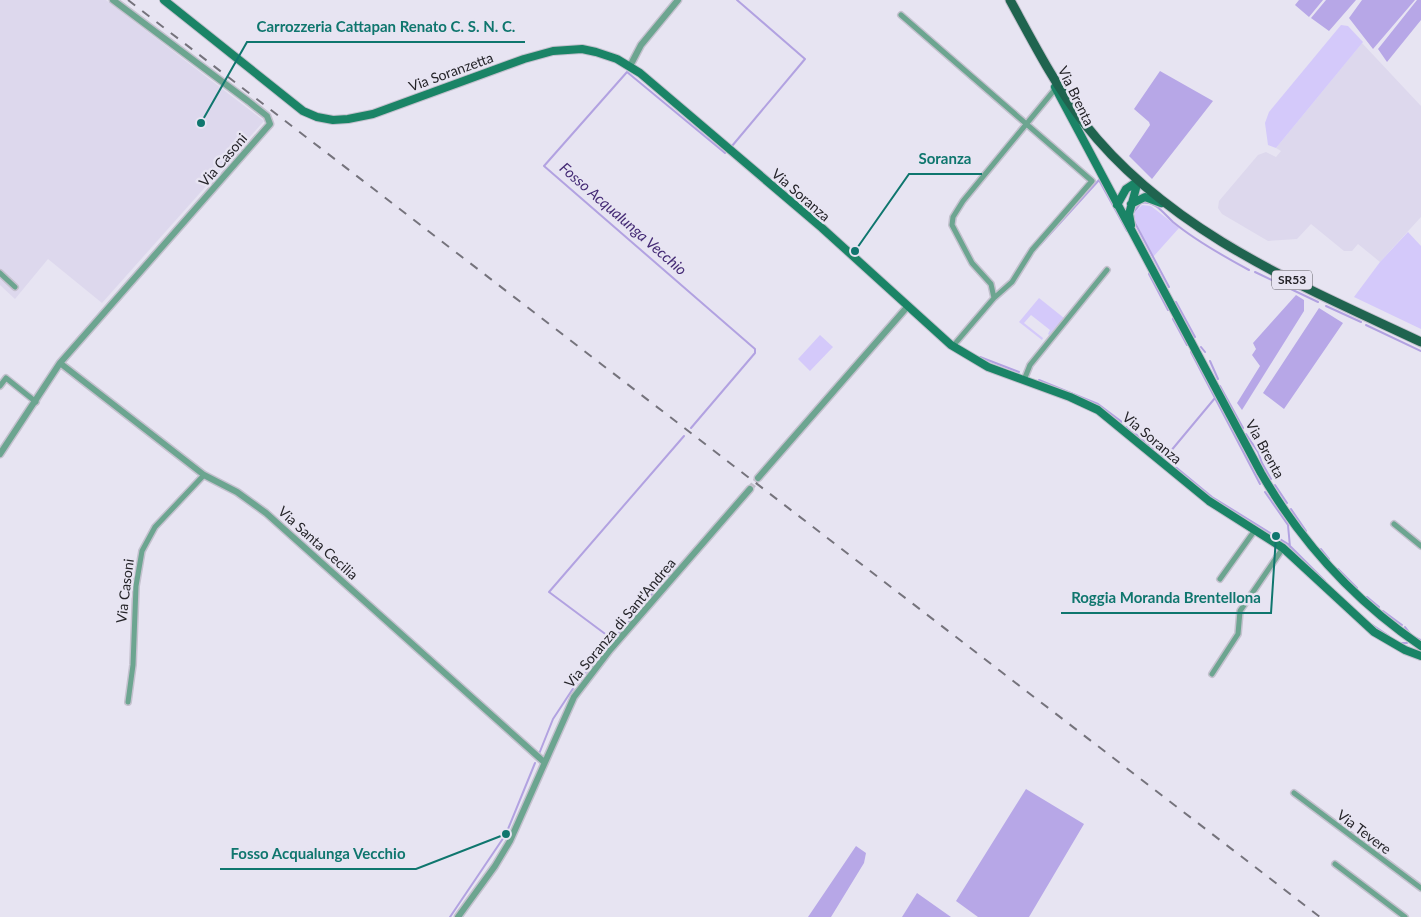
<svg xmlns="http://www.w3.org/2000/svg" width="1421" height="917" font-family="Lato,sans-serif">
<rect width="100%" height="100%" fill="#e7e4f2"/>
<path fill="#ddd8ed" d="M0 0H106L264 121 102 303 48 259 15 299 0 285Z
M1362 43 1421 106V217L1380 262 1358 244 1352 251H1344L1311 224 1297 239 1268 241 1222 214 1218 208 1219 201 1258 155 1266 152 1276 157 1281 151 1276 148Z"/>
<path fill="#d4c9fa" d="M1341 25 1348 26 1363 42 1276 148 1268 145 1265 123 1269 112Z
M1142 205 1151 206 1179 228 1153 257 1134 218 1135 212Z
M1408 232 1421 246V329L1354 297 1380 262Z
M1039 298 1064 318 1049 335 1048 334 1050 330 1031 315 1024 323 1043 338 1042 340 1019 322Z
M820 335 833 347 810 371 798 359Z"/>
<path fill="#b7a7e7" d="M1299 0H1323L1309 17 1295 5Z
M1326 0H1356L1329 31 1311 18Z
M1362 0H1415L1373 49 1349 18Z
M1417 0H1421V20L1387 62 1378 49Z
M1160 71 1213 101 1152 179 1129 156 1150 125 1149 122 1134 109Z
M1296 295 1304 300V311L1242 410 1237 403 1260 366 1252 355 1256 349 1253 343Z
M1319 308 1343 323 1284 409 1263 393Z
M1026 789 1084 824 1029 917H978L956 901Z
M856 846 866 853 864 863 831 917H808Z
M917 893 951 917H902Z"/>
<g fill="none" stroke-linecap="round" stroke-linejoin="round">
<path stroke="#b2a2e1" stroke-width="2" d="M732 146 805 59 737 0
M1040 245 1099 180 1127 231
M1255 272 1318 302
M1149 274 1168 310
M1169 287 1134 221 1133 213 1141 203C1155 200 1164 214 1173 222 1196 241 1223 256 1249 270
M1176 302 1195 337
M1326 306 1361 322
M1173 319 1187 345
M1366 325 1421 351
M1201 347 1205 352
M1191 352 1260 484
M980 357 1019 372
M1210 361 1218 379
M1039 380 1098 404 1122 422
M1220 386 1243 428
M1127 427 1212 497 1288 544 1325 581
M691 428 755 353V349L544 166 627 72 725 153
M1246 434 1258 452 1262 463 1271 479
M1165 458 1215 398
M1275 485 1287 503
M1265 492 1288 525 1290 547
M1291 509 1306 531
M1321 549 1329 559
M1338 569 1357 588
M1367 597 1379 607
M1383 611 1402 625
M1368 622 1389 636
M1405 627 1412 636 1421 640
M612 639 549 592 684 436
M1399 643H1407
M539 754 553 719 578 681 668 575
M450 917 506 834 535 763"/>
<path stroke="#c0beca" stroke-width="6" stroke-dasharray="6 3" stroke-linecap="butt" d="M750 489 758 478"/>
<g stroke="#c4c1ce" stroke-width="8">
<path id="minor" d="M901 15 1092 181 1032 250 1012 282 994 298
M0 273 15 287
M953 346 994 298 991 284 972 263 952 225 953 217 963 201 1056 88
M1024 380 1030 365 1107 270
M0 386 6 378 36 402
M1394 524 1421 546
M1220 579 1255 530
M1212 674 1238 634 1240 611 1283 548
M128 702 133 665 136 586 142 551 155 527 204 475
M1294 793 1421 888
M1335 864 1405 917"/>
</g>
<g stroke="#c4c1ce" stroke-width="9">
<path id="tertiary" d="M630 66 641 45 678 0
M60 363 204 475 237 492 266 513 544 762
M0 454 60 363 270 124 267 116 248 101 113 0
M758 478 908 306
M458 917 495 866 510 841 574 697 610 650 750 489"/>
</g>
<g stroke="#c4c1ce" stroke-width="10">
<path id="secondary" d="M164 0 303 111 317 117 333 120 348 119 373 114 524 59 553 51 582 49 596 52 617 59 640 73 822 228 951 345 988 367 1070 397 1098 410 1209 501 1283 548 1374 632 1405 650 1421 656
M1055 87 1261 473C1301 542 1355 601 1421 646
M1131 204 1145 197 1161 203
M1117 205 1126 189 1138 181
M1131 225 1129 214 1138 181"/>
</g>
<g stroke="#c4c1ce" stroke-width="11">
<path id="primary" d="M1010 0C1033 42 1055 85 1084 123 1169 232 1300 285 1421 342"/>
</g>
<use href="#minor" stroke="#6ca590" stroke-width="5"/>
<use href="#tertiary" stroke="#6ca590" stroke-width="6"/>
<use href="#secondary" stroke="#1a8466" stroke-width="8"/>
<use href="#primary" stroke="#1f644f" stroke-width="9"/>
<path stroke="#75737c" stroke-width="2" stroke-dasharray="9 9" stroke-linecap="butt" d="M128 0 1320 917"/>
</g>
<g text-anchor="middle" stroke-width="5" stroke-linejoin="round" paint-order="stroke">
<rect fill="#e7e4f2" stroke="#5f5e65" stroke-width="1" x="1272" y="270.5" width="40" height="19" rx="4"/>
<g font-size="12" font-weight="bold" fill="#252429">
<text x="1292" y="284">SR53</text>
</g>
<g font-size="14" fill="#252429" stroke="#e7e4f2">
<text transform="translate(451 72) rotate(-20)" y="5">Via Soranzetta</text>
<text transform="translate(1076 96) rotate(64)" y="5">Via Brenta</text>
<text transform="translate(223 160) rotate(-49)" y="5">Via Casoni</text>
<text transform="translate(801 195) rotate(41)" y="5">Via Soranza</text>
<text transform="translate(1152 438) rotate(40)" y="5">Via Soranza</text>
<text transform="translate(1265 449) rotate(61)" y="5">Via Brenta</text>
<text transform="translate(318 543) rotate(42)" y="5">Via Santa Cecilia</text>
<text transform="translate(125 591) rotate(-83)" y="5">Via Casoni</text>
<text transform="translate(620 623) rotate(-50)" y="5">Via Soranza di Sant'Andrea</text>
<text transform="translate(1364 832) rotate(37)" y="5">Via Tevere</text>
</g>
<g font-size="15" font-style="italic" fill="#452b75" stroke="#e7e4f2">
<text transform="translate(623 219) rotate(41)" y="5">Fosso Acqualunga Vecchio</text>
</g>
</g>
<path fill="none" stroke="#0f766e" stroke-width="2" d="M201 123L247 42H525M855 251L909 174H982M1276 536L1271 613H1061M506 834L416 869H220"/>
<g fill="#0f766e" stroke="#e7e4f2" stroke-width="2">
<circle cx="201" cy="123" r="5"/>
<circle cx="855" cy="251" r="5"/>
<circle cx="1276" cy="536" r="5"/>
<circle cx="506" cy="834" r="5"/>
</g>
<g font-size="15" text-anchor="middle" font-weight="bold" fill="#0f766e" stroke="#e7e4f2" stroke-width="5" stroke-linejoin="round" paint-order="stroke">
<text x="386" y="32">Carrozzeria Cattapan Renato C. S. N. C.</text>
<text x="945" y="164">Soranza</text>
<text x="1166" y="603">Roggia Moranda Brentellona</text>
<text x="318" y="859">Fosso Acqualunga Vecchio</text>
</g>
</svg>
